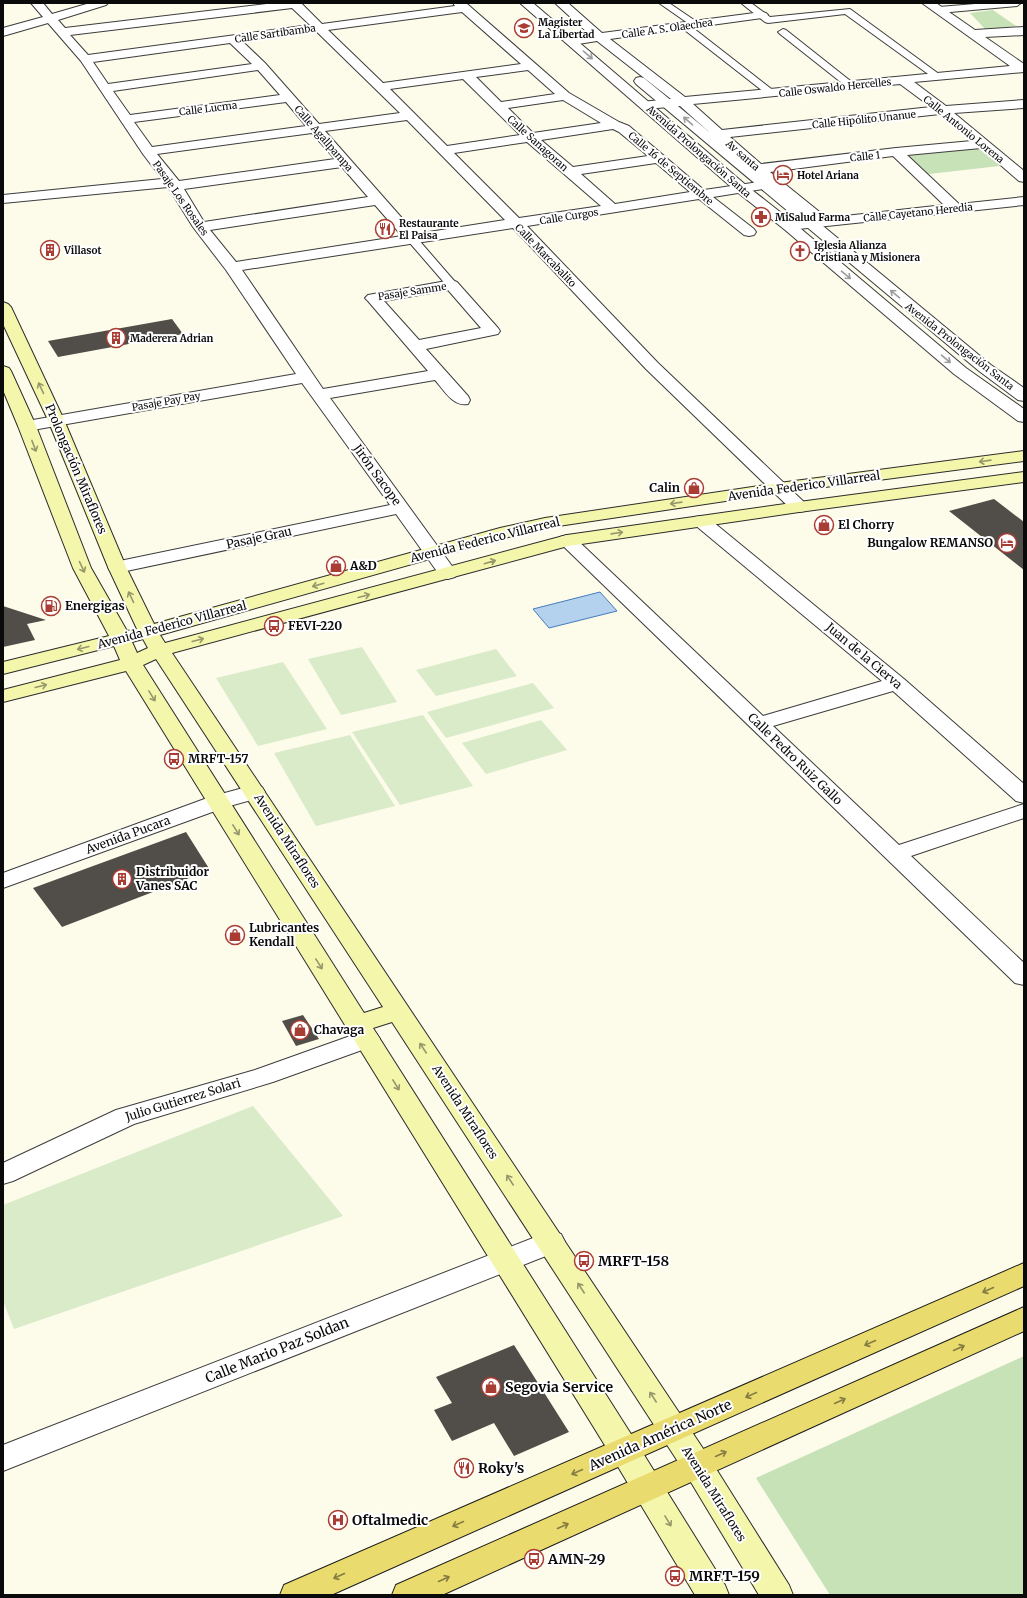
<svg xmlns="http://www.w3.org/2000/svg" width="1027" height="1598" font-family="Merriweather,serif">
<rect width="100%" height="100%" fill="#fdfbea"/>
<path fill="#c8e2b8" d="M993 10 1016 26 986 30 970 13Z
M984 144 1008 165 921 175 896 152Z
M1024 1356V1595H830L756 1478Z"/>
<path fill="#daebc9" d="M362 647 397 702 341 715 308 659Z
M496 649 517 676 436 696 416 670Z
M283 662 327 729 258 746 216 678Z
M533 683 554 708 446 738 427 712Z
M423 715 473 786 400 805 352 732Z
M541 720 567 750 486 774 462 743Z
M350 735 395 806 316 826 274 753Z
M253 1106 343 1216 14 1329 3 1301V1205Z"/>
<path fill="#b4d1ee" stroke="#447cbd" d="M600 592 617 611 549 628 533 609Z"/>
<path fill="#514d48" d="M172 319 183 334 58 357 48 341Z
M994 499 1024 522V570L949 511Z
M3 606 46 620 27 624 35 640 3 647Z
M186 832 210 870 62 927 33 888Z
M303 1015 319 1039 296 1046 282 1021Z
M514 1345 569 1432 514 1456 494 1423 452 1441 434 1410 452 1403 436 1377Z"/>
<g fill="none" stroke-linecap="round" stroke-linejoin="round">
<g stroke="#3d3d3d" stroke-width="2">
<path id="pedestrian" d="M659 3H669L700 24 695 27 692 26Z
M741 3H751L770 17 850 9 943 77 941 79H935L845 14 768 23 765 22Z
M987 3H1021L1017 6 939 13 935 10 939 7Z
M685 23 688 24 774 91 776 93 774 95H768L682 28 680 26 682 24Z
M783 29 786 30 853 83 855 85 853 87H847L780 34 778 32Z
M413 237 417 238 456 283 458 285 456 287H448L409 242 407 240Z"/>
</g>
<g stroke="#3d3d3d" stroke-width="2">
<path id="minor" d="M31 3H43L52 14 90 3H108L106 5 58 20 65 28 275 3H301L322 24 455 6 453 3H466L569 93 619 122 629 126 704 190 765 181 755 173H744L742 170 747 166 716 138H706L704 135 709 132 680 106 646 109 641 108 640 105 641 102 671 99 597 41 572 45 568 44 566 41 568 38 590 35 555 3H568L602 33 762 12 766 13 768 15 766 17 762 18 610 39 685 97 1010 66 922 3H936L975 30 1024 27V35L985 37 1024 64V72L914 82 946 106 1024 100V108L954 113 1024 171V182L1019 181 981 148 907 155 959 204 1024 197V205L789 230 784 229 782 226 784 223 811 219 770 185 768 188 763 189 713 197 754 229 756 232 754 235 749 236 744 235 699 199 527 226 658 363 805 503 808 507 805 511 799 512 793 511 646 369 513 228 242 270 323 389 428 371 368 301 365 298 368 295 452 280 457 282 498 328 500 331 498 334 426 349 468 396 470 400 468 404C453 407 444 390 435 380L330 398 457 573 455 577 448 579 441 577 396 514 117 573 110 571 108 567 110 563 390 505 302 383 27 431 21 430 18 426 21 422 27 421 296 374 226 270 193 227 168 187 3 203V195L162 179 143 154 81 61 48 23 3 36V28L43 17ZM292 8 310 25 88 55 70 35ZM462 12 521 64 383 83 328 30ZM316 31 400 113 319 124 265 63 242 41ZM230 43 252 64 108 84 93 62ZM258 70 280 95 130 115 113 91ZM528 70 555 94 501 102 476 77ZM463 79 520 135 447 146 390 89ZM900 84 931 107 722 130 693 104ZM563 100 601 123 533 133 508 108ZM286 102 306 126 152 147 134 122ZM940 114 972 141 896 148 761 164 730 137ZM407 120 505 220 416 234 325 131ZM613 129 619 132 648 156 573 167 541 140ZM312 133 335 159 179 181 157 154ZM527 142 601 206 519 218 454 153ZM893 156 944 205 827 218 770 172ZM656 163 690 192 615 204 581 174ZM342 167 368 197 204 222 184 189ZM375 205 402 236 236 262 210 230ZM448 290 481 328 419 340 384 301Z
M701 516 707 517 904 679 1024 784V803L1016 801 893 691 773 726 899 845 1024 804V818L911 856 1024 963V985L1015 983 558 541 560 537 567 535 574 537 763 716 882 681 695 525 692 521 695 517Z
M254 785 262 787 265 792 262 797 226 807 3 888V873L210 797Z
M367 1030 376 1033 380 1039 376 1045 273 1082 134 1124 13 1181 3 1184V1163L116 1110 255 1070Z
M551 1231 561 1234 565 1242 561 1250 3 1471V1445Z"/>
</g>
<g stroke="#3d3d3d" stroke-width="2">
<path id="tertiary" d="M520 3H533L747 186 794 223 966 368 1024 409V422L1018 421 954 374 784 229 737 192Z
M640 77 644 78 991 365 1024 388V401L1018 400 979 371 636 84 634 81 636 78Z"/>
</g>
<g stroke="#2c2c2c" stroke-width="2">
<path id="secondary" d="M3 302 8 304 11 307 64 420 126 567 154 624 500 528 545 518 779 483 1024 451V461L779 493 545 528 512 536 160 635 165 643 567 535 799 502 1024 472V482L799 512 568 546 172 653 708 1456 789 1585 793 1595H759L686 1474 392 1022 373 1028 636 1442 725 1585 729 1595H695L614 1460 126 671 3 702V690L120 660 114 646 3 674V662L109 636 73 568 18 426 3 390V366L9 368 11 371 36 426 91 568 127 631 137 629 108 567 48 420 3 324ZM143 639 148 648 137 653 132 642ZM156 659 383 1007 364 1013 143 665Z"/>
</g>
<g stroke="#1b1b1b" stroke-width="2">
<path id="primary" d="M1024 1263V1286L331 1595H280L284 1585Z
M1024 1307V1331L442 1595H392L396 1585Z"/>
</g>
<use href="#pedestrian" fill="#fff" fill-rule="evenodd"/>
<use href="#minor" fill="#fff" fill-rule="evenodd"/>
<use href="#tertiary" fill="#fff" fill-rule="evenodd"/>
<use href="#secondary" fill="#f4f6ac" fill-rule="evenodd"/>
<use href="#primary" fill="#e9db6e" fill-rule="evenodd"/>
</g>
<defs><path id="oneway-shaft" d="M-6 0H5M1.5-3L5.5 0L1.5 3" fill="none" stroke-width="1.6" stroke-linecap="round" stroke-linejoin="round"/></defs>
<g stroke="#9d9d9d">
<use href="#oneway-shaft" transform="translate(588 55) rotate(41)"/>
<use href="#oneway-shaft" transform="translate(688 121) rotate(-139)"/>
<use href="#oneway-shaft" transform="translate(846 275) rotate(40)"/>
<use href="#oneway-shaft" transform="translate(895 294) rotate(-140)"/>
<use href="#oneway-shaft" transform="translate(946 359) rotate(40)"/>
</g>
<g stroke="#96986b">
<use href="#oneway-shaft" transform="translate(41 388) rotate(-115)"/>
<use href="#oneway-shaft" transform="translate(34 446) rotate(69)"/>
<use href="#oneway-shaft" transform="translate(985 461) rotate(172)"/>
<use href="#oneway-shaft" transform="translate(676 503) rotate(172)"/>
<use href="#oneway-shaft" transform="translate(617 533) rotate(-8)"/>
<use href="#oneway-shaft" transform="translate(490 562) rotate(-16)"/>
<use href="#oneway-shaft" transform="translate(82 567) rotate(65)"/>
<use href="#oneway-shaft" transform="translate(318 585) rotate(164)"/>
<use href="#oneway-shaft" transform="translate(364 596) rotate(-15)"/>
<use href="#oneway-shaft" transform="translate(131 597) rotate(-115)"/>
<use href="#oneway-shaft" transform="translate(198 640) rotate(-15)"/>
<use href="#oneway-shaft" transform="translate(83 648) rotate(166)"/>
<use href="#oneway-shaft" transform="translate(41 686) rotate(-14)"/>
<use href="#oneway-shaft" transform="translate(152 696) rotate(58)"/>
<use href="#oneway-shaft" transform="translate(236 830) rotate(58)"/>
<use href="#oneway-shaft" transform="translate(319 964) rotate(58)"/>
<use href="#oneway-shaft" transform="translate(423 1048) rotate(-123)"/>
<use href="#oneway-shaft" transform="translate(396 1085) rotate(58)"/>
<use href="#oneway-shaft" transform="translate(510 1180) rotate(-123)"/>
<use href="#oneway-shaft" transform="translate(581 1288) rotate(-123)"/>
<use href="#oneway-shaft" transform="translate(653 1397) rotate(-123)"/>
<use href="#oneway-shaft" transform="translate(668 1521) rotate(59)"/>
</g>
<g stroke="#857d41">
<use href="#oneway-shaft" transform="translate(988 1290) rotate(156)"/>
<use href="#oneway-shaft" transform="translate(870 1343) rotate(156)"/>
<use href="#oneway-shaft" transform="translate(959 1348) rotate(-24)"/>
<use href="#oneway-shaft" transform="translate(751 1395) rotate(156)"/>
<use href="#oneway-shaft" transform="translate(840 1401) rotate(-24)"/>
<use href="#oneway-shaft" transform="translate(721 1454) rotate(-24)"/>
<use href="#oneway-shaft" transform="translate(577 1472) rotate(156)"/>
<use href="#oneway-shaft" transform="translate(458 1524) rotate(156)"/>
<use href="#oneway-shaft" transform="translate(563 1526) rotate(-24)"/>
<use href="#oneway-shaft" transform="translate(339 1576) rotate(156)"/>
<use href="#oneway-shaft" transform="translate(444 1579) rotate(-24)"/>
</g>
<defs>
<g id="school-ring" transform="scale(1)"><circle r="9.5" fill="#fff" stroke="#a93d33" stroke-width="1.5"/><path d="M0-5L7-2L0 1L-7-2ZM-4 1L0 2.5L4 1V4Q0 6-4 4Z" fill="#a93d33"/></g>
<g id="hotel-ring" transform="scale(1)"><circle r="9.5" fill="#fff" stroke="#a93d33" stroke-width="1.5"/><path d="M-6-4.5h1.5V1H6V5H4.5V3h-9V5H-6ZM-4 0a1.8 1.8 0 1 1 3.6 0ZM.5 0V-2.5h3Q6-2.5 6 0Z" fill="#a93d33"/></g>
<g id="pharmacy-ring" transform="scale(1)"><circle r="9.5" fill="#fff" stroke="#a93d33" stroke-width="1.5"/><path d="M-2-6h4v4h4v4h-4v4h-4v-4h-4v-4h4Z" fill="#a93d33"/></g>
<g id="restaurant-ring" transform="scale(1)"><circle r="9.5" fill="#fff" stroke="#a93d33" stroke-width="1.5"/><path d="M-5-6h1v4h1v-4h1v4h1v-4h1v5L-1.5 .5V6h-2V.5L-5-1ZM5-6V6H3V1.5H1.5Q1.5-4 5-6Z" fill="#a93d33"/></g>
<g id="building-ring" transform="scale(1)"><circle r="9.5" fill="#fff" stroke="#a93d33" stroke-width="1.5"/><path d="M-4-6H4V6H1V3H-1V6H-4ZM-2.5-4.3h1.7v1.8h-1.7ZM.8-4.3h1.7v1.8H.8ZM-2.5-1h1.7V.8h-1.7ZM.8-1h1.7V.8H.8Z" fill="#a93d33"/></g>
<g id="church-ring" transform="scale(1)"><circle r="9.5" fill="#fff" stroke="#a93d33" stroke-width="1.5"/><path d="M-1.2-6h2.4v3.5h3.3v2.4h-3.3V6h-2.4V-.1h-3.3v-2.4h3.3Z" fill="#a93d33"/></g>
<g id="shop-ring" transform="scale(1)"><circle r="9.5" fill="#fff" stroke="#a93d33" stroke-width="1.5"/><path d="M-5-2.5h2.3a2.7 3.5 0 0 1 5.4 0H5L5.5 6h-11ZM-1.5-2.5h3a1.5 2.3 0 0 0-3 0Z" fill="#a93d33"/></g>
<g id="fuel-ring" transform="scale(1)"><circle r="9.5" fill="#fff" stroke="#a93d33" stroke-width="1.5"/><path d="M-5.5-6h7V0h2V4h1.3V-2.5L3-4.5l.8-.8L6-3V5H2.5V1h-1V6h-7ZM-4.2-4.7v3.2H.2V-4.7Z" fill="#a93d33"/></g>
<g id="bus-ring" transform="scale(1)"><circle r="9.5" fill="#fff" stroke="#a93d33" stroke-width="1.5"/><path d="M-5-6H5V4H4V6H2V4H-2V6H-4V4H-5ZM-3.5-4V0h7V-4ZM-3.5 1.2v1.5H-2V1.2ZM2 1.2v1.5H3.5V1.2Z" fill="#a93d33"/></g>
<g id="hospital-ring" transform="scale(1)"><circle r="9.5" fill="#fff" stroke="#a93d33" stroke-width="1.5"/><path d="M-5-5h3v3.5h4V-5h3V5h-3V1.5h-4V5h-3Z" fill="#a93d33"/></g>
</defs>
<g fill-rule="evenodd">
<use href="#school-ring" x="524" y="28"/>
<use href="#hotel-ring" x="783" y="175"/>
<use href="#pharmacy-ring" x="761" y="217"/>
<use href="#restaurant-ring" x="385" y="229"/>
<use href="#building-ring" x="50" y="250"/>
<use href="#church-ring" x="800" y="251"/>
<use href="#building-ring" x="116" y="338"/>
<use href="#shop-ring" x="694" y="488"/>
<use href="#shop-ring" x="824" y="525"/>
<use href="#hotel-ring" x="1007" y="543"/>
<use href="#shop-ring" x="336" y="566"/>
<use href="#fuel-ring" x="51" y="606"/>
<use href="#bus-ring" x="274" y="626"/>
<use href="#bus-ring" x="174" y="759"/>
<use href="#building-ring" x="122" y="879"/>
<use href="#shop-ring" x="235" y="935"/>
<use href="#shop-ring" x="300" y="1030"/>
<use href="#bus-ring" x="584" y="1261"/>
<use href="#shop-ring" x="491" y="1387"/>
<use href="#restaurant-ring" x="464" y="1468"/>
<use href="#hospital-ring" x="338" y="1520"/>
<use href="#bus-ring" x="534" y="1559"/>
<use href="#bus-ring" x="675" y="1576"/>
</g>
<g text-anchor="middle" stroke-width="4" stroke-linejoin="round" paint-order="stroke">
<g font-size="10" font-weight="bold" fill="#0a0a0a" stroke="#fff" text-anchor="start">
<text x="538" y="26">Magister<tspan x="538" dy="12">La Libertad</tspan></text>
<text x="797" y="179">Hotel Ariana</text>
<text x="775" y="221">MiSalud Farma</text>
<text x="399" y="227">Restaurante<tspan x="399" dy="12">El Paisa</tspan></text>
<text x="814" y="249">Iglesia Alianza<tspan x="814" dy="12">Cristiana y Misionera</tspan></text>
<text x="64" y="254">Villasot</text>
<text x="130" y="342">Maderera Adrian</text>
</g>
<g font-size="10" fill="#0a0a0a" stroke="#fff">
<text transform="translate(667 28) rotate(-8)" y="4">Calle A. S. Olaechea</text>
<text transform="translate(275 33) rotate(-8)" y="4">Calle Sartibamba</text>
<text transform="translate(835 87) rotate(-6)" y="4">Calle Oswaldo Hercelles</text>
<text transform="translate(208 108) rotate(-7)" y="4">Calle Lucma</text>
<text transform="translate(864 119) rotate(-6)" y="4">Calle Hipólito Unanue</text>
<text transform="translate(964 129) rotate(39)" y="4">Calle Antonio Lorena</text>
<text transform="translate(324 138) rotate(49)" y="4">Calle Agallpampa</text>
<text transform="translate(538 143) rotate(42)" y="4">Calle Sanagoran</text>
<text transform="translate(699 151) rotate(41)" y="4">Avenida Prolongación Santa</text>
<text transform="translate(743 155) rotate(41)" y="4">Av santa</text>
<text transform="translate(865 156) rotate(-6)" y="4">Calle 1</text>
<text transform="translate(671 168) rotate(40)" y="4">Calle 16 de Septiembre</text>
<text transform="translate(181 198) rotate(55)" y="4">Pasaje Los Rosales</text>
<text transform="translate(918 212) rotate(-6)" y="4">Calle Cayetano Heredia</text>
<text transform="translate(569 216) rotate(-9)" y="4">Calle Curgos</text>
<text transform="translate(546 255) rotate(46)" y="4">Calle Marcabalito</text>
<text transform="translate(412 291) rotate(-9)" y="4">Pasaje Samme</text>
<text transform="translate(960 346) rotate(38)" y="4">Avenida Prolongación Santa</text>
<text transform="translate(166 401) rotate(-10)" y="4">Pasaje Pay Pay</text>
</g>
<g font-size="12" fill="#0a0a0a" stroke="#fff">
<text transform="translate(76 469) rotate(67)" y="4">Prolongación Miraflores</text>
<text transform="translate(377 475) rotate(54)" y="4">Jirón Sacope</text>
<text transform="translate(804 486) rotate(-8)" y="4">Avenida Federico Villarreal</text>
<text transform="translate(259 538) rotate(-12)" y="4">Pasaje Grau</text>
<text transform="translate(485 540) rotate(-14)" y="4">Avenida Federico Villarreal</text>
<text transform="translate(172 625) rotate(-15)" y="4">Avenida Federico Villarreal</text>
<text transform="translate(864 656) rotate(40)" y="4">Juan de la Cierva</text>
<text transform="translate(795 759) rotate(44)" y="4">Calle Pedro Ruiz Gallo</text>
<text transform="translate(128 835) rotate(-20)" y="4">Avenida Pucara</text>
<text transform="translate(287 841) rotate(57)" y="4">Avenida Miraflores</text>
<text transform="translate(183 1100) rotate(-17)" y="4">Julio Gutierrez Solari</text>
<text transform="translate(465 1112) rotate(57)" y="4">Avenida Miraflores</text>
<text transform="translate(714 1494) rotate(58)" y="4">Avenida Miraflores</text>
</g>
<g font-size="12" font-weight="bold" fill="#0a0a0a" stroke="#fff" text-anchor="start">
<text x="680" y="492" text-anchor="end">Calin</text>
<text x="838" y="529">El Chorry</text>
<text x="993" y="547" text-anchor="end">Bungalow REMANSO</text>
<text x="350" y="570">A&amp;D</text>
<text x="65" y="610">Energigas</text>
<text x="288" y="630">FEVI-220</text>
<text x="188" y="763">MRFT-157</text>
<text x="136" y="876">Distribuidor<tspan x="136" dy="14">Vanes SAC</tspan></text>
<text x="249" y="932">Lubricantes<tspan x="249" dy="14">Kendall</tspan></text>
<text x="314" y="1034">Chavaga</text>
</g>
<g font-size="14" font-weight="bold" fill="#0a0a0a" stroke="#fff" text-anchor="start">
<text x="598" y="1266">MRFT-158</text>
<text x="505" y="1392">Segovia Service</text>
<text x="478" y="1473">Roky's</text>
<text x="352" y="1525">Oftalmedic</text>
<text x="548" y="1564">AMN-29</text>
<text x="689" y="1581">MRFT-159</text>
</g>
<g font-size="14" fill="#0a0a0a" stroke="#fff">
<text transform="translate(277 1350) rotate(-22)" y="5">Calle Mario Paz Soldan</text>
<text transform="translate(660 1435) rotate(-24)" y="5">Avenida América Norte</text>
</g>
</g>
<rect width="1027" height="1598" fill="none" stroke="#0a0a0a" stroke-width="8"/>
</svg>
